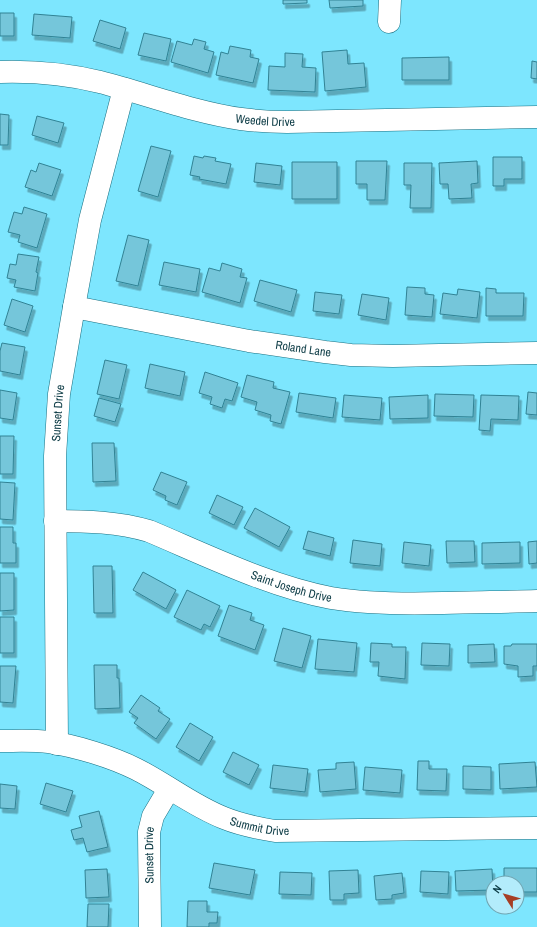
<svg xmlns="http://www.w3.org/2000/svg" width="537" height="927" font-family="'Archivo Narrow',sans-serif">
<defs>
<filter id="shadow"><feDropShadow dx="2.5" dy="4.5" stdDeviation="0" flood-color="#0004"/></filter>
</defs>
<rect width="100%" height="100%" fill="#7de6fe"/>
<path fill="#75c6da" stroke="#308294" filter="url(#shadow)" d="M283 0H307V3L283 4Z
M329 0H363V6L330 8Z
M0 13H14V36H0Z
M34 14 72 17 70 38 32 35Z
M100 20 126 28 120 49 93 41Z
M144 33 171 39 166 61 138 55Z
M194 39 206 42 204 49 214 52 208 73 171 62 177 41 192 45Z
M230 46 251 50 250 57 259 59 253 83 216 75 221 52 228 54Z
M347 50 348 64 364 63 366 87 325 91 322 52Z
M285 53 303 54 302 67 316 68 315 92 268 90 269 66 285 67Z
M449 57V80H402V58Z
M532 61 537 62V79L531 78Z
M0 114 9 115 8 145H0Z
M37 116 64 123 58 143 32 135Z
M151 146 171 151 158 197 138 191Z
M194 156 203 158 204 156 216 158 215 161 231 164 226 184 199 179 200 177 190 175Z
M493 157H522V179H504V186H493Z
M356 161H387L385 200H367V184H356Z
M477 161 478 183 471 184 472 198 449 199 448 184H440L439 163Z
M292 162H337V199H292Z
M39 163 61 170 52 196 25 187 31 170 36 172Z
M256 163 282 166 280 185 254 182Z
M404 163H432L431 208H410L411 185H404Z
M24 207 47 214 37 248 18 242 20 235 8 232 14 212 22 214Z
M128 235 149 240 138 286 116 281Z
M18 254 39 257 36 272 38 273 35 291 14 287 16 280 7 278 10 264 16 265Z
M164 262 200 269 196 292 159 285Z
M222 263 242 269 240 277 247 278 240 303 202 292 209 268 220 271Z
M260 280 297 290 291 312 254 301Z
M407 287 425 288V294L434 295 432 317 405 315Z
M486 288 496 289V293H524L523 316H486Z
M458 289 480 292 477 318 440 314 443 293 457 295Z
M315 292 342 295 339 314 313 311Z
M362 294 389 298 386 320 358 315Z
M12 299 33 306 25 332 4 325Z
M2 343 25 347 20 375 0 371V351Z
M105 360 127 365 119 399 97 394Z
M150 364 185 372 180 396 145 388Z
M205 372 238 383 232 401 225 399 222 408 210 404 212 397 199 393Z
M247 375 274 382 273 388 290 392 281 424 270 421 271 415 255 410 257 402 241 397Z
M0 390 17 393 13 420 0 418Z
M528 392 537 393V415L526 414Z
M299 393 336 398 333 418 296 412Z
M435 394 474 395 473 417 434 416Z
M344 395 382 398 380 420 342 417Z
M428 395V418L390 419 389 397Z
M481 395 519 396 518 420 491 419 490 431 479 430Z
M99 398 121 404 115 422 94 416Z
M0 436H14L13 474H0Z
M92 443H114L116 481 93 482Z
M161 472 187 482 177 505 165 500 166 496 153 490Z
M0 482 15 483 13 520 0 519Z
M217 495 243 507 234 525 209 513Z
M255 508 290 527 279 547 244 528Z
M0 527H13V543H16V563H0Z
M308 531 334 538 330 556 303 549Z
M353 540 382 544 380 566 350 563Z
M446 541H474L475 562 447 563Z
M537 541V563L529 564 528 542Z
M404 542 431 545 429 566 402 563Z
M520 542V563L482 564V543Z
M93 566H112L113 613H94Z
M143 572 176 590 166 609 133 590Z
M0 573H14V610L0 611Z
M187 590 220 606 210 627 204 624 201 630 174 617Z
M229 605 252 613 250 620 264 625 255 650 218 636Z
M0 617H14V653H0Z
M283 628 311 636 302 668 274 661Z
M318 639 357 643 354 672 315 669Z
M371 643 392 644V647H406L405 679 378 676 379 662H370Z
M422 643 450 644 449 666 421 665Z
M494 644 495 662 468 663V645Z
M512 644H537V666H533V676L518 677V666L504 664V646H511Z
M94 665H117V678H119L120 708 95 709Z
M0 666H16L13 703 0 702Z
M141 695 160 708 158 711 170 719 156 739 134 723 138 718 129 712Z
M190 723 213 737 199 761 176 747Z
M233 752 259 765 249 785 223 772Z
M418 761H429V769H447L446 791 417 790Z
M354 762 356 789 320 792 318 770 336 769V763Z
M535 762 537 787 500 789 499 764Z
M273 765 308 769 305 792 270 788Z
M463 766 491 767V790L463 789Z
M365 767 402 770 400 793 363 790Z
M46 783 73 791 66 812 40 804Z
M0 784 17 786 15 809 0 808Z
M99 811 108 847 87 852 83 838 74 840 71 830 82 827 79 816Z
M214 863 255 870 250 895 209 888Z
M504 868H537V892H517V883H504Z
M107 869 109 897 86 898 85 870Z
M492 869 493 890 456 891 455 871Z
M358 870 359 893 344 894V900H330L329 871Z
M421 871 449 872 448 894 420 892Z
M280 872 312 873 311 895 279 894Z
M402 873 404 893 392 895V899L376 900 374 876Z
M188 901H207V912H218L217 923H209V927H187Z
M88 904H109L108 927H87Z"/>
<g fill="none" stroke-linecap="round" stroke-linejoin="round">
<g stroke="#197082" stroke-width="23">
<g id="minor">
<path d="M389 22 390 0"/>
<path id="s1" d="M0 72C34 71 67 74 100 82 147 94 193 112 241 119 256 121 271 122 287 122L537 117"/>
<path id="s2" d="M74 307 249 341 325 352 351 355 393 356 537 353"/>
<path id="s3" d="M55 521C87 521 118 522 149 531 206 555 271 587 331 598 368 604 406 604 443 603 474 602 506 602 537 601"/>
<path id="s4" d="M0 741C16 741 33 740 49 742 76 746 112 757 136 769 166 784 193 806 224 818 241 825 257 828 275 831L537 828"/>
<path id="s5" d="M57 744 55 456 59 394 74 307 90 220 124 89"/>
<path id="s6" d="M150 927 149 832 153 816 169 789"/>
</g>
</g>
<use href="#minor" stroke="#fff" stroke-width="22"/>
</g>
<g text-anchor="middle" stroke-width="3.5" stroke-linejoin="round" paint-order="stroke">
<g font-size="12" fill="#0c3b45" stroke="#b3ecfb">
<text dy="4" stroke="none"><textPath href="#s1" startOffset="271">Weedel Drive</textPath></text>
<text dy="4" stroke="none"><textPath href="#s2" startOffset="233">Roland Lane</textPath></text>
<text dy="4" stroke="none"><textPath href="#s5" startOffset="331">Sunset Drive</textPath></text>
<text dy="4" stroke="none"><textPath href="#s3" startOffset="248">Saint Joseph Drive</textPath></text>
<text dy="4" stroke="none"><textPath href="#s4" startOffset="278">Summit Drive</textPath></text>
<text dy="4" stroke="none"><textPath href="#s6" startOffset="72">Sunset Drive</textPath></text>
</g>
</g>
<g transform="translate(505 895) rotate(307)"><circle r="19" fill="#b3ecfb" stroke="#70a5b2"/>
<path d="M0-3L7 15L0 10L-7 15Z" fill="#a63e24"/>
<text y="-6" font-size="11" font-weight="bold" text-anchor="middle" fill="#0c3b45">N</text>
</g>
</svg>
